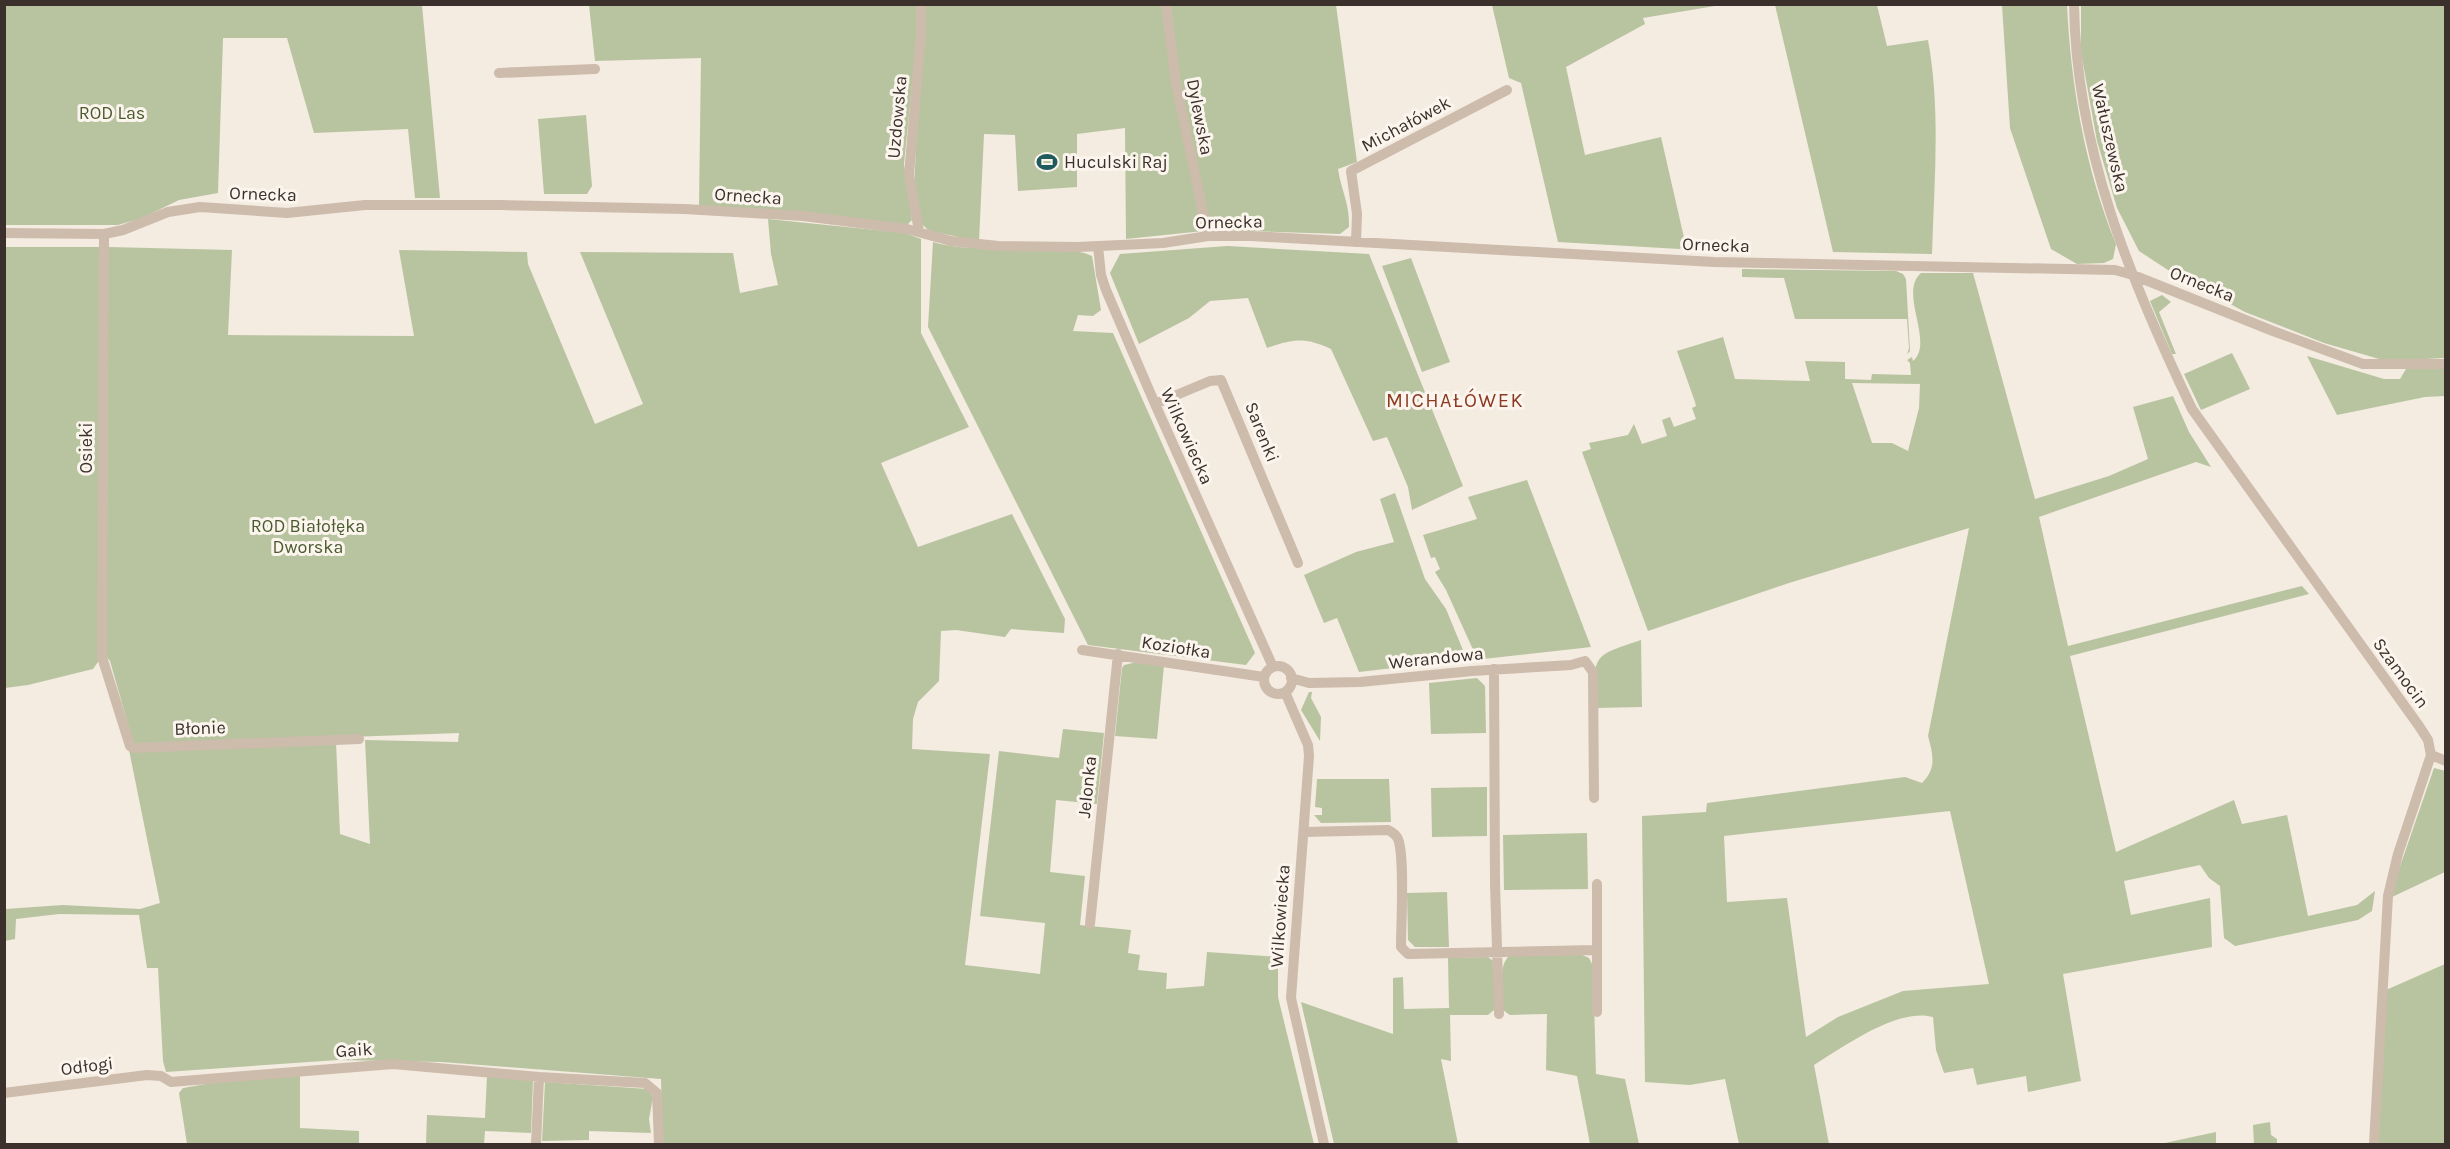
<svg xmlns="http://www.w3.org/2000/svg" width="2450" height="1149" font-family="Karla,sans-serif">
<rect width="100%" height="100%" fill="#f4ebe1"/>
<path fill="#b8c4a0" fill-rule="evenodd" d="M5 5H422L440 198H415L408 129 314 133 287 38H223L218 193 179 200 142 218 118 225H5Z
M589 5H917V34L904 164 912 220 907 225 699 206 701 58 595 61Z
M923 5H1336L1357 162 1338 169C1341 190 1350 204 1349 227L1340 234 1213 230 1126 239 1125 128 1077 134V187L1018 191 1015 135 984 134 979 241 929 231 919 221 914 188Z
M1492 5H1721L1643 18 1645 24 1566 67 1585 155 1661 137 1685 242 1680 249 1558 242 1521 83 1509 78Z
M1775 5H1877L1887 46 1928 40C1941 111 1934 183 1932 254L1833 252Z
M2002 5H2067C2071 87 2085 168 2116 244L2113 259 2104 263 2077 264 2051 249 2010 128Z
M2081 5H2445V358L2386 361 2324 343 2245 312 2171 272 2139 251 2117 208 2097 141 2081 52Z
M586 115 592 186 587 194H544L538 119Z
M768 219 905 233 921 239V333L969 427 881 463 918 547 1012 514 1065 619 1064 633 1011 629 1005 637 956 630 941 631 939 681 918 702 913 719 912 749 990 754 965 965 1040 974 1045 923 980 916 999 751 1059 758 1063 729 1104 733 1097 804 1056 800 1050 872 1085 876 1080 925 1131 930 1128 953 1140 955 1138 970 1167 973 1166 989 1204 986 1207 952 1278 957V997L1314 1144H663L661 1079 442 1062 338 1060 166 1072 163 1061 158 968H147L139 915 59 914 16 919 15 939 5 941V909L63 905 140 909 160 903 129 750 336 742 340 834 370 844 365 740 458 742 459 733 134 745 110 661 105 655 108 247 232 250 228 335 414 336 399 250 527 252 528 264 595 424 643 404 580 252 733 253 740 293 778 285 771 254Z
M933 242C983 257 1049 237 1092 256L1101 310 1093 316 1078 315 1073 331 1113 333 1255 653 1246 665 1088 645 928 327Z
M1227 246 1369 254 1463 486 1412 510 1408 487 1387 437 1373 441 1331 349C1304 337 1294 339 1267 348L1248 298 1210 301 1189 318 1139 344 1110 273 1120 254Z
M4 247H101L98 662 93 669 28 685 5 688Z
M1411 258 1450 362 1422 372 1382 266Z
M1742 269 1896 271 1903 274 1906 279 1910 351 1907 354 1909 348 1907 319H1795L1784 278 1742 277Z
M1921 273H1973L2035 499 2109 476 2148 459 2133 407 2173 396 2189 432 2211 467 2196 462 2039 517 2068 646 2302 586 2309 594 2070 656 2116 852 2234 800 2242 824 2287 815 2308 916 2357 905 2375 891 2372 911 2358 920 2235 946 2224 938 2220 886 2209 878 2200 865 2124 881 2131 915 2210 898 2212 947 2063 974 2081 1081 2028 1092 2026 1076 1977 1085 1973 1068 1944 1073 1936 1050 1933 1017C1898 1007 1843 1047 1814 1065L1829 1144H1739L1725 1079 1690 1085 1645 1082 1642 816 1706 812 1707 803 1905 777 1922 783C1937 768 1933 755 1928 736L1969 528 1789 583 1648 631 1582 452 1591 449 1589 443 1628 435 1634 424 1642 444 1667 436 1662 420 1670 417 1674 427 1696 419 1692 408 1696 406 1695 402 1677 351 1723 337 1735 379 1810 381 1805 361 1845 362V379L1871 380 1872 374 1911 375 1910 363 1907 360 1912 357 1913 361C1935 342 1898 293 1921 273ZM1852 383 1920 384 1919 408 1908 451 1892 443H1872ZM1950 811 1989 984 1903 991 1838 1017 1806 1037 1787 898 1727 902 1724 836Z
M2162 295 2171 302 2159 312 2176 354H2172L2150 301Z
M2232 353 2250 389 2201 410 2184 374Z
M2307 356 2384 379H2400L2406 369 2445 368V396L2425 397 2337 415Z
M1527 480 1591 647 1483 659 1475 654 1446 590 1435 572 1440 569 1435 557 1431 558 1423 535 1477 519 1468 497Z
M1395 493 1425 579 1446 609 1465 655 1462 660 1359 672 1337 618 1324 623 1304 575 1356 552 1394 542 1380 499Z
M1641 640 1642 707 1595 708C1595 655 1589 657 1641 640Z
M1137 662 1164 665 1157 739 1115 736 1122 668 1124 665Z
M1477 678 1485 686 1486 733 1431 734 1429 683Z
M1309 692H1312L1311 698 1321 717 1320 741 1301 710Z
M2434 768 2446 771 2445 872 2392 897 2396 878Z
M1317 779H1389L1391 822 1321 823 1314 815H1322V808L1315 807Z
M1487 787V836L1432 837 1431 788Z
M1587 833 1588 889 1504 890 1503 835Z
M1447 892 1449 947H1415L1408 940 1407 893Z
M1580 954 1589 958 1593 966 1596 1074 1625 1079 1639 1144H1590L1577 1076 1546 1070 1547 1014 1510 1015 1503 1010C1503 996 1497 967 1509 956Z
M1488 957 1493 961 1495 1009 1488 1015H1450L1451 1061 1441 1059 1458 1144H1334L1301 1002 1393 1034V978L1403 977 1404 1009 1449 1008 1448 958Z
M2445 964V1144H2377L2386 990Z
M300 1074V1128L359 1131V1144H187L179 1093 183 1088 223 1081Z
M487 1076 533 1081 531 1133 485 1131 484 1144H426L427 1115 485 1118Z
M545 1082 648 1089 653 1097 649 1119 651 1133 589 1131V1140L542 1141Z
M2270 1122 2271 1135 2277 1139V1144H2254L2253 1125Z
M2216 1132V1144H2160Z"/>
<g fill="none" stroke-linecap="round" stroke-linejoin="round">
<path stroke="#cdbbac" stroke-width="10" d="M1166 4 1176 84 1208 236
M2074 4C2076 150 2130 279 2192 409L2419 726 2428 740 2431 755 2398 854 2388 896 2374 1144
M499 73 595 69
M919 231 909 175 921 33V4
M4 233 104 234 123 230 168 212 200 207 287 213 365 205H500L685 209 803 216 907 229 951 241 998 246 1078 247 1163 243 1208 236H1251L1714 262 2115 270 2133 275 2273 331 2363 364H2446
M104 234 102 657 130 746 134 748 359 739
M1356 242 1357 214 1351 171 1507 90
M1098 246 1101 275 1106 290 1155 404 1273 667
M1155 404 1210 381 1221 380 1298 563
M1082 650 1264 677
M1264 680a14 14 0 1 1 28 0a14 14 0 1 1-28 0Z
M1494 669 1495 883 1499 1014
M1291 678 1309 683 1360 682 1472 671 1571 665 1585 661 1593 672 1594 798
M1285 692 1308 745 1309 756 1291 998 1324 1144
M2431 755 2446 761
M1304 832 1388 830C1392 832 1396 834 1398 839 1405 856 1401 925 1401 947L1408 954 1596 950
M1597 884V1012
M1090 924 1118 654
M4 1093 147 1075 161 1076 171 1082 393 1064 539 1077 645 1083 657 1093 659 1144
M536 1144 539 1077"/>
</g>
<defs>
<g id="stadium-bare" transform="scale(1.62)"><path d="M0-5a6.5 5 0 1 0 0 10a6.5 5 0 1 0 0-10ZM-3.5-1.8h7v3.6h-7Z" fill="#1f5a5e" stroke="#fbf5ee" stroke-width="2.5" paint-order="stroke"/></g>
</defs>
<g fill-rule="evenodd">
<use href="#stadium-bare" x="1047" y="162"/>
</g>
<g text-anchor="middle" stroke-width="6" stroke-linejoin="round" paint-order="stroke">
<g font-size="18" fill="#4a5a2e" stroke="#fbf5ee">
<text x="112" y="119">ROD Las</text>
<text x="308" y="532">ROD Białołęka<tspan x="308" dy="21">Dworska</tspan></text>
</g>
<g font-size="18" fill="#3b302b" stroke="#fbf5ee">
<text transform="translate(897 117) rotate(-85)" y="6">Uzdowska</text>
<text transform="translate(1200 117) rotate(79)" y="6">Dylewska</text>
<text transform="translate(1406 124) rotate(-28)" y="6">Michałówek</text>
<text transform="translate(2110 138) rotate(77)" y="6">Wałuszewska</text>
<text transform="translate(263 194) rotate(2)" y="6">Ornecka</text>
<text transform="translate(748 196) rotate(4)" y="6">Ornecka</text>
<text transform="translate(1229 222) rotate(-1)" y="6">Ornecka</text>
<text transform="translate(1716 245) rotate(2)" y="6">Ornecka</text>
<text transform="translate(2202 284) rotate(22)" y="6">Ornecka</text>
<text transform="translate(1262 432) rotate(68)" y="6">Sarenki</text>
<text transform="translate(1187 436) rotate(66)" y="6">Wilkowiecka</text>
<text transform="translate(86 448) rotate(-90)" y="6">Osieki</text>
<text transform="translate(1176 647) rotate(9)" y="6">Koziołka</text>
<text transform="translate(1436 658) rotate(-6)" y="6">Werandowa</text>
<text transform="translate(2401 673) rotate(54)" y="6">Szamocin</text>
<text transform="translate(200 728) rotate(-2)" y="6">Błonie</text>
<text transform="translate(1087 787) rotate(-84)" y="6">Jelonka</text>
<text transform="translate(1280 916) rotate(-86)" y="6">Wilkowiecka</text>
<text transform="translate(354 1050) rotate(-4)" y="6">Gaik</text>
<text transform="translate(87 1066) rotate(-7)" y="6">Odłogi</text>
</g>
<g font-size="18" fill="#3b302b" stroke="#fbf5ee" text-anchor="start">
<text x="1064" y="168">Huculski Raj</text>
</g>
<g font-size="20" letter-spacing="1.5" fill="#8c3b22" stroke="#fbf5ee">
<text x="1455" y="407">MICHAŁÓWEK</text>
</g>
</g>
<rect width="2450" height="1149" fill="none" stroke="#3b302b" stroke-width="12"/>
</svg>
